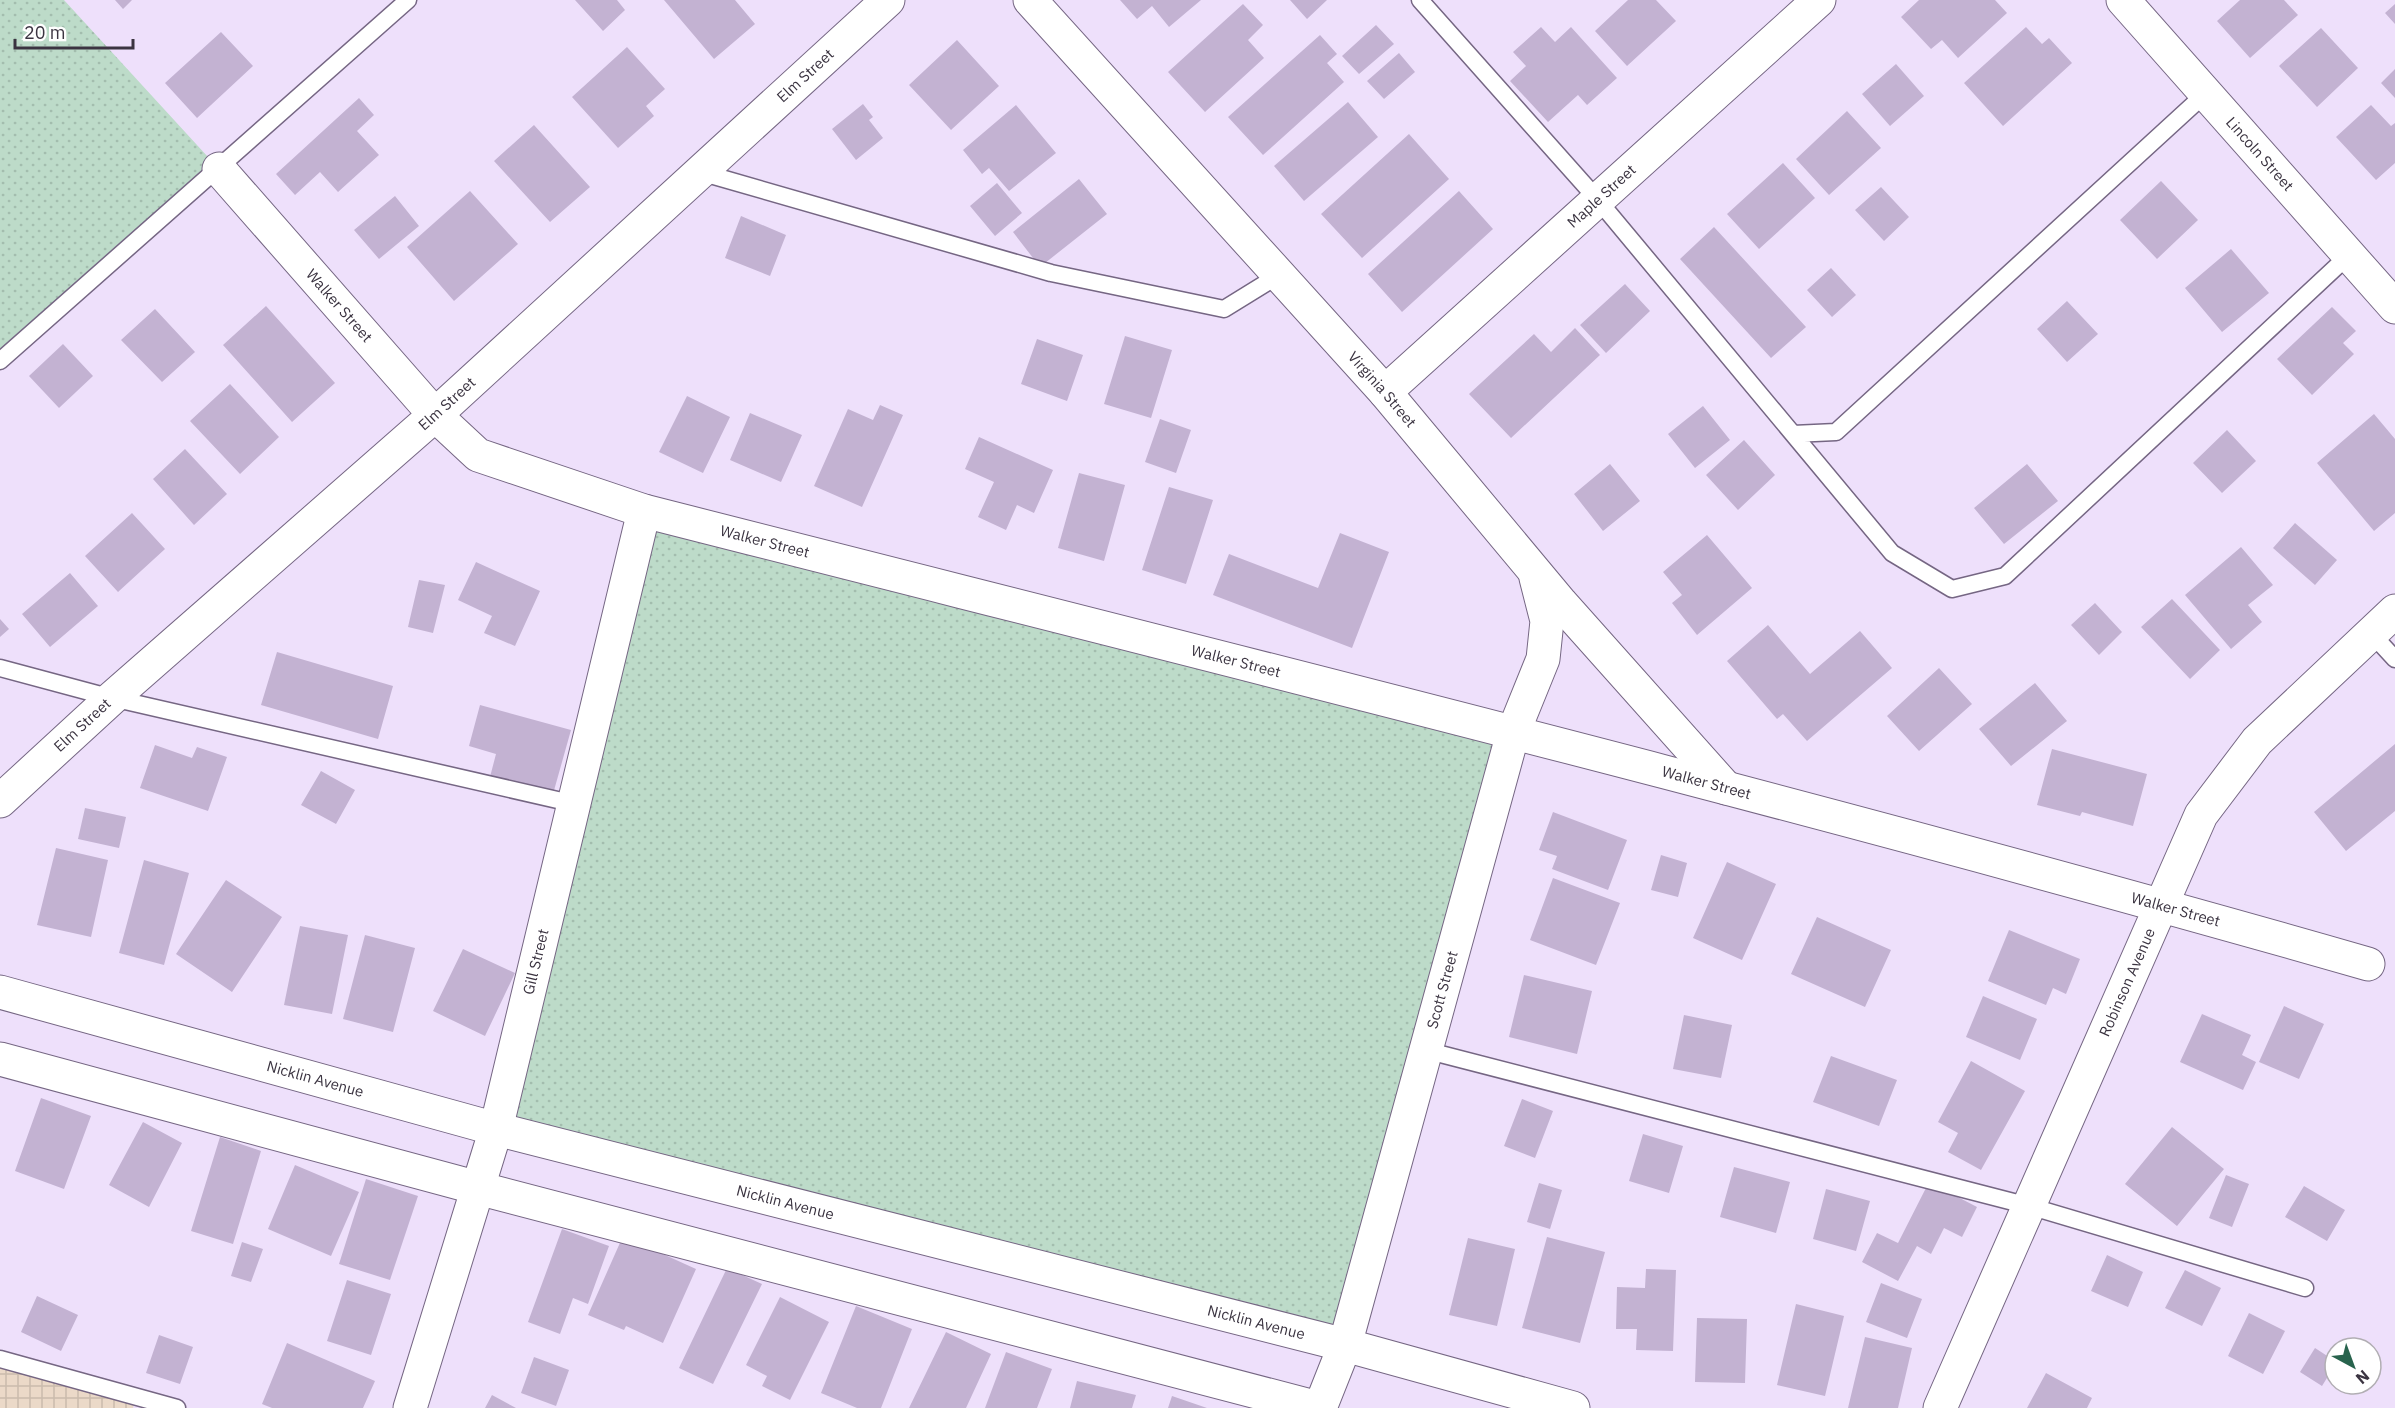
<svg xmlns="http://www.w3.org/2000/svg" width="2395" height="1408" font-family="'IBM Plex Sans',sans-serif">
<defs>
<pattern id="industrial-grid" width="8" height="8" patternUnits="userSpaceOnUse" patternTransform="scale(1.5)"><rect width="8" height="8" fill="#ebd9c8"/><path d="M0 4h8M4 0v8" fill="none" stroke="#cabbad"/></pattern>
<pattern id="grass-dots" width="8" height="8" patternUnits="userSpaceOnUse" patternTransform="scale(1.5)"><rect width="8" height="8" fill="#bddbc9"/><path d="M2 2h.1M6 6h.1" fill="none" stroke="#a3bdae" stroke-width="1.8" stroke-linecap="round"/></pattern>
</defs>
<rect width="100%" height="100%" fill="#eee0fb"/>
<path fill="url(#industrial-grid)" d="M0 1359 136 1397 133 1408H0Z"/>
<path fill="url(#grass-dots)" d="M0 0H64L219 169 0 361Z
M644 511 1513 733 1345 1345 496 1129Z"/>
<path fill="#c3b2d2" d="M115 0H132L123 9Z
M575 0H617L625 10 603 31Z
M664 0H735L755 24 714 59Z
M1120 0H1201L1169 27 1152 6 1137 19Z
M1290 0H1327L1307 19Z
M1628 0H1656L1676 21 1627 66 1595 31Z
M1919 0H1995L2007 13 1958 58 1942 40 1931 49 1901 17Z
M2240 0H2284L2298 15 2250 58 2217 21Z
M1243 4 1263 25 1248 40 1264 58 1205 112 1168 72Z
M2395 4V24L2385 13Z
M1376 25 1394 44 1359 74 1342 56Z
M1541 27 1555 42 1571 27 1617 78 1587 105 1578 95 1548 122 1510 81 1526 66 1513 52Z
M2026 27 2042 44 2049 38 2072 63 2003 126 1964 83Z
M2321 28 2358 68 2317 107 2279 66Z
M221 32 253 66 197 118 165 83Z
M1320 35 1337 54 1327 63 1344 82 1263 155 1228 117Z
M957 40 999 86 951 130 909 85Z
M627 47 665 89 646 106 654 116 618 148 572 97Z
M1399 53 1415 72 1384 99 1367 81Z
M1896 64 1924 96 1890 126 1862 94Z
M2395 69V98L2381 83Z
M359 98 374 115 357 131 379 155 338 192 320 172 295 195 276 174Z
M1348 102 1378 137 1304 201 1274 166Z
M863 104 873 117 869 120 883 138 856 160 832 129Z
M1016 105 1056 153 1009 191 989 168 982 174 963 150Z
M2371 105 2391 126 2395 123V163L2376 180 2336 137Z
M1847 111 1881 148 1829 195 1796 159Z
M534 125 590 187 550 222 494 161Z
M1409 134 1449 179 1362 258 1321 214Z
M1783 163 1815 198 1759 249 1727 214Z
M1079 179 1107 214 1040 267 1013 232Z
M2161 181 2198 220 2157 259 2120 220Z
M997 183 1022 213 995 236 970 206Z
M1881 187 1909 217 1884 241 1855 210Z
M470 191 518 244 454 301 407 247Z
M1459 191 1493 229 1402 312 1368 274Z
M395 196 419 226 379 259 354 230Z
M741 216 786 235 770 276 725 258Z
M1714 227 1806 327 1771 358 1680 259Z
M2231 249 2269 293 2222 332 2185 288Z
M1831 268 1856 295 1832 317 1807 290Z
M1625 284 1650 311 1606 353 1580 325Z
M2067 301 2098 334 2067 362 2037 329Z
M266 306 335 383 292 422 223 345Z
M2332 307 2356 331 2343 343 2354 354 2312 395 2277 359Z
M155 309 195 352 162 382 121 340Z
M1575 328 1600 355 1511 438 1469 394 1534 334 1551 352Z
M1125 336 1172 350 1151 418 1104 404Z
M1037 339 1083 355 1067 401 1021 384Z
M63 344 93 376 59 408 29 376Z
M230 384 279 437 240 474 190 421Z
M687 396 730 417 703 473 659 452Z
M880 405 903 415 862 507 814 486 848 409 873 420Z
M1703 406 1730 440 1695 468 1668 434Z
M750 413 802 435 781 482 730 460Z
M2374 414 2395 439V513L2374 531 2317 463Z
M1160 419 1191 430 1176 473 1145 462Z
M2227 430 2256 461 2222 493 2193 463Z
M979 437 1053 470 1034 513 1017 505 1006 530 978 517 994 482 965 469Z
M1744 440 1775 475 1738 510 1706 475Z
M185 449 227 494 194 525 153 479Z
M1610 464 1640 501 1603 531 1574 494Z
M2027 464 2058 501 2004 544 1974 508Z
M1079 473 1125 485 1104 561 1058 548Z
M1169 487 1213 500 1186 584 1142 570Z
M132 513 165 549 118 592 85 556Z
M2295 523 2337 560 2315 585 2273 548Z
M1340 533 1389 552 1352 648 1213 595 1229 554 1318 588Z
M1707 535 1752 588 1697 635 1672 603 1682 595 1663 572Z
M2241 547 2273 585 2248 605 2262 622 2231 649 2185 595Z
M476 562 540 591 515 646 484 633 492 616 458 600Z
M70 573 98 606 50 647 22 614Z
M419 580 445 585 433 633 408 627Z
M2172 599 2220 650 2190 679 2141 627Z
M2095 603 2122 632 2099 655 2071 625Z
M0 619 9 629 0 637Z
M1768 625 1810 674 1860 631 1892 668 1807 741 1783 714 1777 719 1727 661Z
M277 652 393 686 378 739 261 705Z
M1939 668 1972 704 1919 751 1887 716Z
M2035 683 2067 721 2011 766 1979 729Z
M480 705 571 730 553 794 490 777 496 754 469 746Z
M2395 744V811L2346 851 2314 812Z
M155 745 192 758 197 747 227 757 208 811 140 788Z
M2052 749 2147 774 2133 826 2082 812 2080 816 2037 805Z
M321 771 355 790 336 824 301 805Z
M85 808 126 817 119 848 78 839Z
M1553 812 1627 840 1608 890 1552 869 1557 856 1539 850Z
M56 848 108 860 91 937 37 925Z
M1661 855 1687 863 1678 897 1651 890Z
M144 860 189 873 164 965 119 953Z
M1727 862 1776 884 1742 960 1693 938Z
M1553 878 1620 903 1596 965 1530 940Z
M226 880 282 917 232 992 176 954Z
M1817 917 1891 950 1865 1007 1791 974Z
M300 926 348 935 332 1014 284 1005Z
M2009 930 2080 959 2066 994 2053 988 2046 1005 1988 981Z
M365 935 415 948 393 1032 343 1019Z
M463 949 515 973 485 1036 433 1011Z
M1524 975 1592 991 1577 1054 1509 1037Z
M1983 996 2037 1019 2020 1060 1966 1037Z
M2284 1006 2324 1024 2299 1079 2259 1062Z
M2202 1014 2251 1035 2242 1055 2256 1062 2243 1090 2180 1062Z
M1684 1015 1732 1025 1721 1078 1673 1069Z
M1831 1056 1897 1080 1879 1126 1813 1102Z
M1971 1061 2025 1091 1981 1170 1948 1152 1958 1133 1938 1122Z
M41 1098 91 1116 64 1189 15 1171Z
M1522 1099 1553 1111 1535 1158 1504 1146Z
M143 1122 182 1143 149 1207 109 1185Z
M2172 1127 2224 1169 2177 1226 2125 1184Z
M1643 1134 1683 1146 1669 1193 1629 1181Z
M220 1137 261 1151 233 1244 191 1231Z
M295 1165 359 1192 331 1256 268 1229Z
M1734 1167 1790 1182 1776 1233 1720 1217Z
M2226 1175 2249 1184 2232 1227 2209 1218Z
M366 1179 418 1196 390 1280 339 1264Z
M1929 1182 1977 1207 1962 1237 1944 1228 1931 1254 1917 1246 1898 1281 1862 1262 1877 1233 1898 1243Z
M1539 1183 1562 1190 1550 1229 1527 1222Z
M2304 1186 2345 1210 2327 1241 2285 1217Z
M1826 1189 1870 1201 1856 1251 1813 1239Z
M562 1229 609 1246 588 1304 573 1298 560 1334 528 1322Z
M623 1236 696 1269 663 1343 626 1326 624 1330 588 1315Z
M1547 1237 1605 1252 1580 1343 1522 1328Z
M1468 1238 1515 1249 1497 1326 1449 1315Z
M242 1242 263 1249 251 1282 231 1276Z
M2107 1255 2143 1272 2128 1307 2091 1291Z
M727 1268 762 1284 713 1384 679 1368Z
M1646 1269 1676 1270 1673 1351 1636 1350 1637 1329H1616L1617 1287 1645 1288Z
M2185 1270 2221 1288 2202 1326 2165 1308Z
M347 1280 391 1294 371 1355 327 1341Z
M1881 1283 1922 1299 1907 1338 1866 1322Z
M37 1296 78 1315 61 1351 21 1332Z
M780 1297 829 1322 790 1400 762 1386 767 1376 746 1365Z
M1796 1304 1844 1316 1825 1396 1777 1385Z
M856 1306 912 1329 881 1408H857L821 1393Z
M2249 1313 2285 1331 2263 1374 2228 1356Z
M1697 1318 1747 1319 1745 1383 1695 1382Z
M946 1332 991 1354 966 1408H909Z
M159 1335 193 1347 180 1384 146 1373Z
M1865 1337 1912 1348 1898 1408H1848Z
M287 1343 375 1381 363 1408H272L262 1404Z
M2315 1348 2335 1361V1365L2322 1386 2300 1372Z
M1006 1352 1052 1369 1037 1408H985Z
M534 1357 569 1370 556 1406 521 1393Z
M2046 1373 2092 1398 2087 1408H2027Z
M1077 1381 1136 1395 1132 1408H1070Z
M492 1395 516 1408H485Z
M1172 1396 1207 1408H1168Z"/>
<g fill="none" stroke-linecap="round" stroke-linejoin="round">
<g stroke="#756683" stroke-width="19">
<path id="service" d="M1420 0 1598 200 1892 553 1952 589 2005 576 2349 255
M700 172 1051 273 1224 309 1279 275
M0 361 408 0
M1793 434 1836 432 2206 93
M2371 633 2395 659
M0 668 112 698 575 804
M1425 1050 2029 1206 2305 1288
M0 1359 177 1408"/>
</g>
<g stroke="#756683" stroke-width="35">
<g id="minor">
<path id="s1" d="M1030 0 1385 392 1561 603 1726 788"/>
<path id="s2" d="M2123 0 2395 307"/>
<path id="s3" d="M219 169 435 415 478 455 644 511C1220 658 1797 800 2368 964"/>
<path id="s4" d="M1385 392 1819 0"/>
<path id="s5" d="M0 801 112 698 435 415 888 0"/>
<path id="s6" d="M0 992 496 1129 1345 1345 1573 1408"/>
<path d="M0 1059 478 1188 1318 1408"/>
<path id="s7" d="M410 1408 496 1129 644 511"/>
<path id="s8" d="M1320 1408 1345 1345 1513 733 1543 659 1547 621 1536 578"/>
<path id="s9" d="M1940 1408 2201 815 2257 741 2395 611"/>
</g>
</g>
<use href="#service" stroke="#fff" stroke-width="16"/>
<use href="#minor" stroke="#fff" stroke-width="33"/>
</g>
<g text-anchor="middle" stroke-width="5" stroke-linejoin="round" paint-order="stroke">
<g font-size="15" fill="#3b3441" stroke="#fff">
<text dy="5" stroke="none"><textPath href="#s5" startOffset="1084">Elm Street</textPath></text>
<text dy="5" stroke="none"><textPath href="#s2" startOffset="206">Lincoln Street</textPath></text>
<text dy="5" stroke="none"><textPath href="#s4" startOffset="292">Maple Street</textPath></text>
<text dy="5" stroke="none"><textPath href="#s3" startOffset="182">Walker Street</textPath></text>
<text dy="5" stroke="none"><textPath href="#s1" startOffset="525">Virginia Street</textPath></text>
<text dy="5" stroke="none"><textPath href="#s5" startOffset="598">Elm Street</textPath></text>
<text dy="5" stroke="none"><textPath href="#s3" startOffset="686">Walker Street</textPath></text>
<text dy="5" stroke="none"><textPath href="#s3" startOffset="1172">Walker Street</textPath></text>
<text dy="5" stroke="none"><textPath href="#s5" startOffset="112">Elm Street</textPath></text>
<text dy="5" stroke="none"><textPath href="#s3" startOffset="1658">Walker Street</textPath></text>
<text dy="5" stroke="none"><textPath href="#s3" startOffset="2144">Walker Street</textPath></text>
<text dy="5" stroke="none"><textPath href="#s7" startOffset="464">Gill Street</textPath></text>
<text dy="5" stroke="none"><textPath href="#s9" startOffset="465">Robinson Avenue</textPath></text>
<text dy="5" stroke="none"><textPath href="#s8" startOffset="436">Scott Street</textPath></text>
<text dy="5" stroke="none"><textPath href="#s6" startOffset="327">Nicklin Avenue</textPath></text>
<text dy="5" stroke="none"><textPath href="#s6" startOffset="813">Nicklin Avenue</textPath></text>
<text dy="5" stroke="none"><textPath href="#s6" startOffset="1299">Nicklin Avenue</textPath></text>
</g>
</g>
<g transform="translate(2353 1366) rotate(139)"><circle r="28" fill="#ffffff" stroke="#b1aeb3" stroke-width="1.5"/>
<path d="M0-4.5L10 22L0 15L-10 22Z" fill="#28634d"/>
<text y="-9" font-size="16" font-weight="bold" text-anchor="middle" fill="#3b3441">N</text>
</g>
<path d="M15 39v9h118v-9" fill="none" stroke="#3b3441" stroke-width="3"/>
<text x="24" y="39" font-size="18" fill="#3b3441" stroke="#ffffff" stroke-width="4.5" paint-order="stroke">20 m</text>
</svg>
